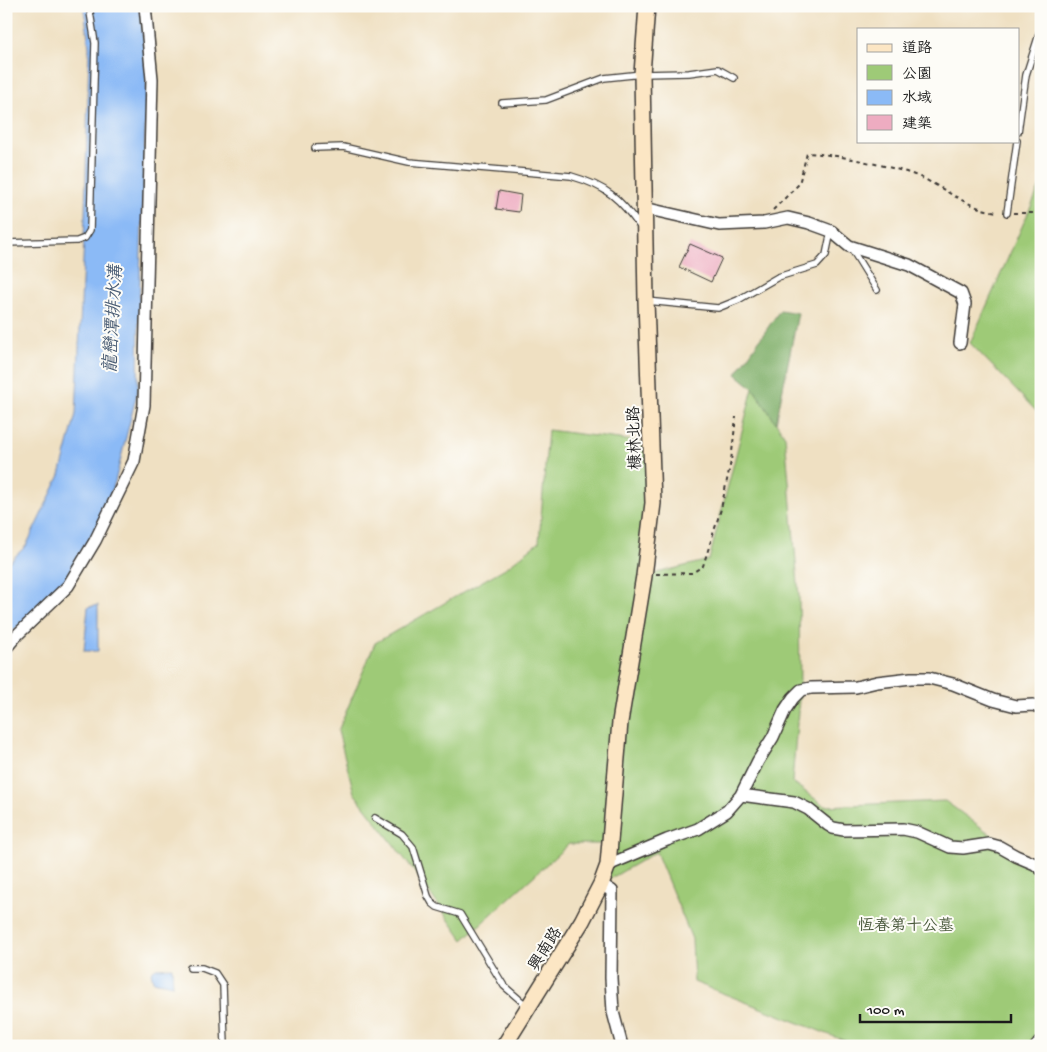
<svg xmlns="http://www.w3.org/2000/svg" width="1047" height="1052" font-family="'Gochi Hand','LXGW WenKai TC',sans-serif">
<rect width="100%" height="100%" fill="#fdfcf7"/>
<filter id="ink" filterUnits="userSpaceOnUse"><feTurbulence type="fractalNoise" baseFrequency=".02" numOctaves="2"/><feDisplacementMap in="SourceGraphic" scale="10" xChannelSelector="R" yChannelSelector="G"/><feConvolveMatrix kernelMatrix="1 2 1 2 8 2 1 2 1" color-interpolation-filters="sRGB"/></filter>
<filter id="wash" filterUnits="userSpaceOnUse"><feTurbulence type="fractalNoise" baseFrequency=".0096" numOctaves="4" result="noise"/><feDisplacementMap in="SourceGraphic" scale="20" xChannelSelector="R" yChannelSelector="G"/><feGaussianBlur stdDeviation="1.12" result="paint"/><feColorMatrix in="noise" values="0 0 0 0 0 0 0 0 0 0 0 0 0 0 0 0 0 1.4 0 .05"/><feComposite in="paint" operator="in"/></filter>
<g filter="url(#wash)">
<rect width="100%" height="100%" fill="#efe0c2"/>
<path fill="#9eca77" stroke="#5d734a" d="M1041 184V422L1039 414 970 343Z
M753 388 785 436 799 596 800 688 792 782 825 806 945 801 1041 871V1046H858L694 982 692 939 656 852 601 884 607 844H569L463 940 417 875 354 793 338 731 375 643 507 567 539 542 548 430 650 443 645 576 709 560Z"/>
<path fill="#7eae68" stroke="#4d6542" d="M780 310 798 313 776 423 753 388 736 374Z"/>
<path fill="#8bbaf6" stroke="#546b89" d="M84 6H140L147 77 139 308 138 389 115 482 95 533 56 595 37 613 6 636V565L26 546 60 475 76 414 85 216 89 47Z
M98 605V651H84L88 607Z
M172 967 173 985 153 981 151 972 156 968Z"/>
<g id="blocks">
<path fill="#eeacc1" d="M499 191 521 195 519 212 496 209Z
M690 244 722 258 711 282 679 267Z"/>
</g>
</g>
<g filter="url(#ink)">
<use href="#blocks" fill-opacity="0" stroke="#3c3935" stroke-width="1"/>
<g fill="none" stroke-linecap="round" stroke-linejoin="round">
<g stroke="#3c3935" stroke-width="8">
<path id="lane" d="M502 103 546 100 604 78 642 74 689 73 718 69 734 78
M1018 132 1026 75 1041 28
M315 148 343 147 409 162 571 176C606 186 620 198 641 228
M1007 213 1017 141
M6 243 77 241 85 238 90 230 95 43 89 6
M851 248 877 290
M647 301 718 308 738 300 778 277 817 265 826 255 831 231
M375 818 402 834 413 847 428 896 432 903 437 907 460 914 504 986 527 1006
M190 968H202L215 973 223 985 225 1046
M1033 1046 1041 1036"/>
</g>
<g stroke="#3c3935" stroke-width="14">
<path id="street" d="M644 208 719 225 764 223 788 218 809 223 831 231 849 246 909 265 961 293 965 304 960 343
M6 648 17 635 68 586 95 541 134 461 144 405 152 79 145 6
M741 795 794 802 808 809 828 825 833 828 844 830 903 829 917 832 950 847 963 848 989 844 1000 847 1016 856 1035 864 1041 869
M608 865 667 840 698 829 727 811 741 795 758 761 773 737 785 710 793 698 801 690 811 688 856 687 877 682 911 678H929L953 684 993 700 1016 706 1033 705 1041 708
M601 884 612 891 611 978 613 1012 622 1046"/>
</g>
<g stroke="#3c3935" stroke-width="18">
<path id="secondary" d="M504 1046 582 921 601 884 608 865 620 722 644 576 653 503 646 301 642 74 647 6"/>
</g>
<path stroke="#3c3935" stroke-width="2" stroke-dasharray="4 4" stroke-linecap="butt" d="M773 210 799 184 807 153C829 154 849 158 871 163 889 167 906 171 922 178 948 190 970 210 999 212
M1013 213H1035L1041 210
M656 574 692 573 703 566 721 509 731 461 736 417"/>
<use href="#lane" stroke="#fff" stroke-width="5.5"/>
<use href="#street" stroke="#fff" stroke-width="11"/>
<use href="#secondary" stroke="#fce6c4" stroke-width="15"/>
</g>
</g>
<g text-anchor="middle" stroke-width="4" stroke-linejoin="round" paint-order="stroke">
<g font-size="16" fill="#1c1c1c" stroke="#fdfcf7">
<text transform="translate(633 438) rotate(-92)" y="6">槺林北路</text>
<text transform="translate(544 948) rotate(-58)" y="6">興南路</text>
</g>
<g font-size="16" fill="#4a593c" stroke="#fdfcf7">
<text x="906" y="930">恆春第十公墓</text>
</g>
<g font-size="18" font-style="italic" fill="#485b73" stroke="#fdfcf7">
<text transform="translate(112 319) rotate(-87)" y="6">龍巒潭排水溝</text>
</g>
</g>
<rect width="1047" height="1052" fill="none" stroke="#fdfcf7" stroke-width="25"/>
<rect x="857" y="28" width="162" height="115" fill="#fdfcf7" stroke="#a3a29f"/>
<rect x="867" y="44" width="25" height="8" fill="#fce6c4" stroke="#a3a29f"/>
<text x="902" y="52" font-size="15" fill="#1c1c1c">道路</text>
<rect x="867" y="65" width="25" height="15" fill="#9eca77" stroke="#a3a29f"/>
<text x="902" y="78" font-size="15" fill="#1c1c1c">公園</text>
<rect x="867" y="90" width="25" height="15" fill="#8bbaf6" stroke="#a3a29f"/>
<text x="902" y="102" font-size="15" fill="#1c1c1c">水域</text>
<rect x="867" y="115" width="25" height="15" fill="#eeacc1" stroke="#a3a29f"/>
<text x="902" y="128" font-size="15" fill="#1c1c1c">建築</text>
<path d="M860 1014v8h151v-8" fill="none" stroke="#1c1c1c" stroke-width="2.5"/>
<text x="867" y="1014" font-size="15" fill="#1c1c1c" stroke="#fdfcf7" stroke-width="4" paint-order="stroke">100 m</text>
</svg>
